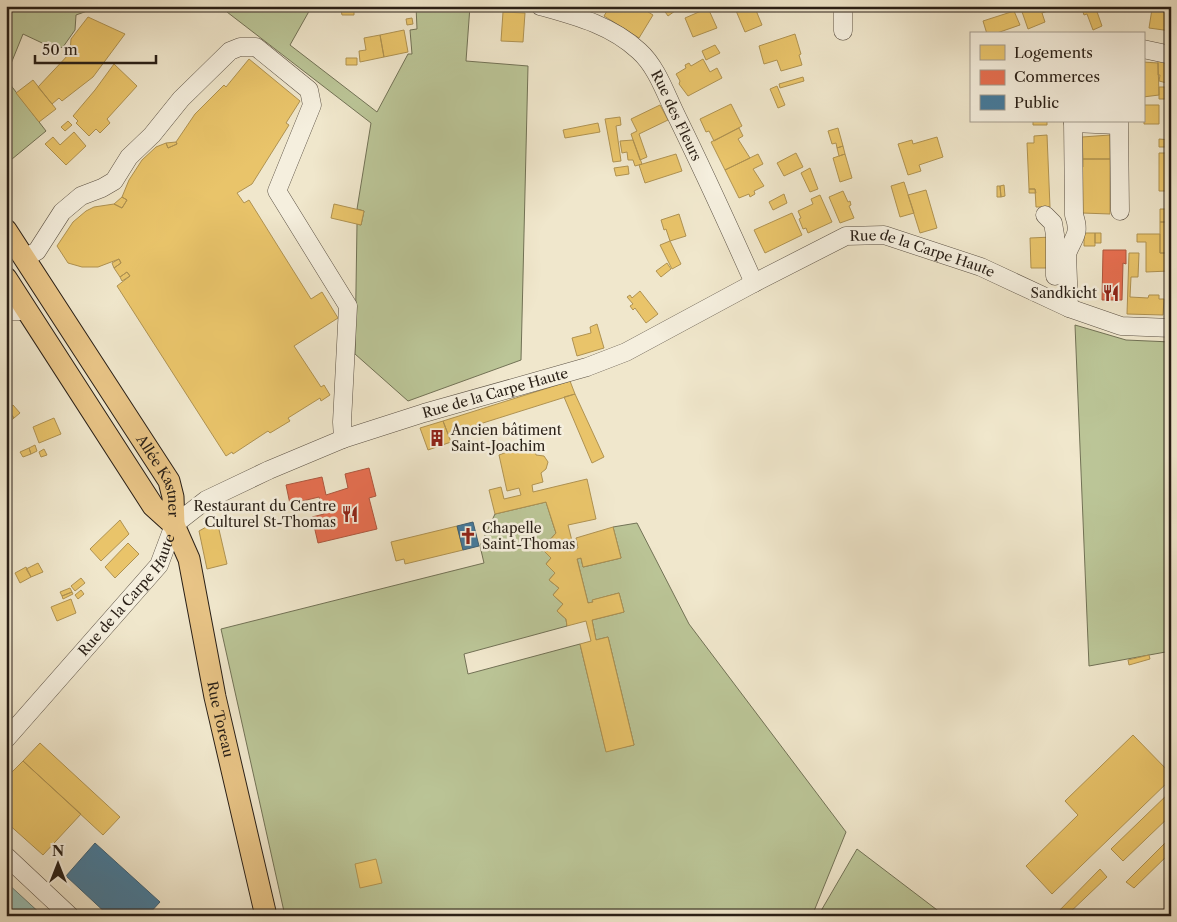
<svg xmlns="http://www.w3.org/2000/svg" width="1177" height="922" font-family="'Libre Caslon Text',serif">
<rect width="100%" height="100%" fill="#f0e7cc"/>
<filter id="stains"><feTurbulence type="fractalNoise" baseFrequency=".004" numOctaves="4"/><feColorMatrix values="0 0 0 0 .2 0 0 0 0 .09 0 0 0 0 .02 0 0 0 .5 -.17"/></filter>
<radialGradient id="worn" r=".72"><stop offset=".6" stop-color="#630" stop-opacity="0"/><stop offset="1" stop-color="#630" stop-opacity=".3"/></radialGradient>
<path fill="#bbc597" stroke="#727256" d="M6 6H101L76 15 75 30 63 47 55 49 23 34 6 76Z
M230 6H312L290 45 377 112 408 54H412L410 30 417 29 416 6H470L466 61 528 66 521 360 408 401 355 354 357 224 361 225 364 211 357 209 371 123 227 12Z
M6 79 46 131 6 164Z
M1075 325 1126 340 1171 342V651L1089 666Z
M546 502 556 533 542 549 551 558 546 564 555 573 549 580 559 588 553 595 563 604 557 611 566 619 567 626 464 654 468 674 580 644 606 751 634 745 608 637 596 640 592 620 624 612 619 593 593 600V602L588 603 577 559 581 558 583 567 621 558 613 527 637 523 689 624 846 832 812 916H285L221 629 484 563 480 546 495 514Z
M857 849 945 916H818Z"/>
<path fill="#9ac0b6" stroke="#6d8076" d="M6 882 43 916H6Z"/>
<path fill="#e9c46a" stroke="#af9251" d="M340 6H360V9L354 10V15H342Z
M400 6H412V8L400 9Z
M610 6H639L653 15 639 38 604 16Z
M661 6H682L668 16Z
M734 6H759L755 8 762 25 745 32Z
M1020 6H1058L1059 7 1042 13 1045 22 1028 29Z
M1081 6H1095L1102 26 1093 30 1087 14 1084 15Z
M708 8 717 28 693 37 685 18Z
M1152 9 1171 12V31L1149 28Z
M1014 11 1020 25 994 34H987L983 21Z
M503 12 525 13 523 42 501 41Z
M88 17 125 34 93 77 62 101 59 98 52 104 38 87 70 53 71 39Z
M412 18 413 24 407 25 406 19Z
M404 30 408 52 384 57 380 35Z
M795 34 801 54 799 55 802 65 781 71 777 60 764 64 759 46Z
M380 35 384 57 360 62 359 51 366 50 364 38Z
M715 45 720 53 706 60 702 51Z
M346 58H357V65H346Z
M249 59 300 101 286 123 289 125 252 184 237 193 244 203 249 200 311 299 322 292 338 318 294 346 321 387 324 385 330 395 321 401 320 398 288 418 290 421 270 433 268 431 233 454 232 452 226 456 117 286 130 276 127 272 120 277 114 268 121 263 119 259 98 267H82L68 263 57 246 73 222 86 211 94 207 114 204 122 208 127 200 122 197 129 180 142 160 156 147 166 143 168 148 177 144 176 142 195 114 224 85 226 87Z
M703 59 710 72 717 68 722 78 688 96 679 84 680 81 676 74 686 68 685 65 689 63 691 66Z
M1171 59V84L1159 81 1160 75H1158V60Z
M1143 62 1158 63 1159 95 1143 97Z
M114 64 137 86 107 119 110 123 100 133 96 129 89 136 76 123 78 121 73 116 95 90Z
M803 77 804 81 780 88 779 84Z
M33 80 56 109 39 122 16 93Z
M777 86 785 105 778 108 770 89Z
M1159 87H1165V99H1159Z
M731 104 742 126 714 141 709 131 706 132 700 119Z
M660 105 668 120 639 134 647 157 640 160 631 134 637 131 631 119Z
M1144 105H1159V124H1144Z
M620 117 621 125 616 126 621 161 613 162 605 119Z
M68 121 72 125 65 131 61 127Z
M1033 121H1047V125H1033Z
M598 123 600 132 565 138 563 130Z
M739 128 743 136 738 139 750 158 725 170 711 142Z
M838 128 843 146 837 148 836 143 832 144 828 131Z
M74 132 86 146 66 165 45 144 53 137 60 145Z
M1047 135 1050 207H1036L1035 189H1029L1027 143H1034V136Z
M1110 135V159H1083L1082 137Z
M937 137 943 157 919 165 921 171 908 175 898 144 912 140 913 144Z
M1159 139 1171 140V191H1159V153H1167V147H1159Z
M633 140 642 164 635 166 633 160H628L627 152 622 153 620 141Z
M176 142 177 144 168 148 166 143Z
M843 146 845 154 839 156 837 148Z
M796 153 803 167 784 176 777 163Z
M676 154 682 171 645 183 639 165Z
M758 154 763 164 753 169 764 186 754 191 755 194 750 197 749 194 739 198 725 170Z
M845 154 852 178 840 182 833 158Z
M1083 159H1110V214L1082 213 1080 167H1083Z
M628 166 629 174 616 176 614 168Z
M810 168 818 189 810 192 801 173Z
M904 182 914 213 900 217 891 186Z
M1004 185 1005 196 1001 197 1000 186Z
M997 186H1000L1001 197H997Z
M1029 189H1035L1036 193H1029Z
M926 190 937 228 920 233 908 195Z
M843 191 848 202 850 201 851 205 849 206 854 218 840 223 829 197Z
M784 194 787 203 773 210 769 202Z
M820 195 832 222 808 233 806 228 803 229 799 219 801 218 798 211 813 204 811 199Z
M122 197 127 200 122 208 114 204Z
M334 204 364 211 361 225 331 218Z
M1160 209H1171V222H1160Z
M792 213 802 235 765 253 754 230Z
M679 214 686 236 670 241 666 229 664 230 661 220Z
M1160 222H1171V253H1160Z
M1084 233H1095V246H1084Z
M1095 233H1101V243H1095Z
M1137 234H1160V253H1171L1169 271 1146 272V242H1137Z
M1052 237V268H1031L1030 238Z
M670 241 681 264 672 269 660 245Z
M1129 253H1139L1138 277H1131L1130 297 1148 298 1149 295H1159V299H1164L1163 315 1127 314Z
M119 259 121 263 114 268 112 263Z
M667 263 671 269 661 277 656 271Z
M127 272 130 276 122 281 120 277Z
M640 291 658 314 646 323 635 308 633 310 630 306 633 304 627 297 630 295 632 298Z
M597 324 604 348 577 356 572 338 591 333 590 327Z
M570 381 575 394 448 434 443 421Z
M575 394 604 457 592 463 564 397Z
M13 405 20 413 14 418 7 409Z
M7 409 14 418 6 425V410Z
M54 418 61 434 39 443 33 427Z
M443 421 451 442 428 450 420 428Z
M514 442 522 443 525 448 534 446 536 455 544 456 548 462 546 469 541 473 543 482 532 485 533 492 587 479 596 519 568 525 574 549 578 548 576 538 613 527 621 558 583 567 581 558 577 559 588 603 593 602 592 600 619 593 624 612 592 620 596 640 608 637 634 745 606 752 580 644 591 641 586 621 567 626 566 619 557 611 563 604 553 595 559 588 549 580 555 573 546 564 551 558 542 549 556 533 546 502 495 514 489 490 501 487 504 499 521 495 519 488 507 491 499 455 507 452 509 445Z
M35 445 37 451 31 454 29 448Z
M29 448 31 454 23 457 20 452Z
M44 449 47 455 41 457 39 452Z
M120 520 129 534 101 561 90 549Z
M217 521 227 564 207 569 199 531Z
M457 526 463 550 405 564 404 559 396 561 391 542Z
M128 543 139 554 115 578 105 567Z
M38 563 43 572 31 577 26 569Z
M26 567 31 577 20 583 15 573Z
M81 578 85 583 75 591 71 586Z
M70 588 72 592 62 596 60 592Z
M81 590 84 594 78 599 75 595Z
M72 592 73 594 63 599 62 596Z
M71 599 76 613 57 621 51 607Z
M1149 655 1150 659 1129 665 1128 660Z
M1171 655V702H1168L1167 656Z
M1133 735 1171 774V779L1052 894 1026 866 1078 815 1065 801Z
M40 743 120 817 103 835 23 761Z
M23 761 81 814 43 855 6 822V778Z
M1171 791V815L1123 861 1111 849Z
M1171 837V852L1134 888 1126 882Z
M376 859 382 883 360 888 355 864Z
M1100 869 1107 877 1066 916H1054Z"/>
<path fill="#e76f51" stroke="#ae573f" d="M1103 250H1126V264L1123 263 1122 300H1102Z
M369 468 376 496 369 498 377 529 318 543 312 517 324 514 319 497 290 504 286 485 322 477 326 495 348 488 345 474Z"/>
<path fill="#457b9d" stroke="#3d5f74" d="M473 522 479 546 463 550 457 526Z
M95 843 160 902 147 916H109L66 876Z"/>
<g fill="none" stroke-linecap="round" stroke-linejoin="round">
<g stroke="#5b5144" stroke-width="19">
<g id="minor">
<path id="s1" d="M540 6C576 16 611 25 639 51 657 67 666 95 677 117 704 172 729 227 754 283"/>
<path d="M843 6V31"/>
<path d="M1143 49 1171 55"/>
<path d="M1119 121 1120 211"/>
<path d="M1073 123 1118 125"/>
<path d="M1045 215 1053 223 1055 235V276"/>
<path d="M25 258 37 251 62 212 81 196 102 188 114 181 129 157 152 135 181 99 230 51 240 47H256L309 90 312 105 277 191 348 306 342 422 343 439"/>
<path d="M1069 308 1067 254C1073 237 1081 235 1074 215L1073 121"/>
<path d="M6 310 7 311H27"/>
<path id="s2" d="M6 739 159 565 174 525 206 500 269 470 343 439 424 413 587 367 626 352 754 283 846 236 884 235 981 267 1069 308 1121 326 1171 328"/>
<path d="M6 856 70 916"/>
</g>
</g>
<g stroke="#291f16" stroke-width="23">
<g id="major">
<path id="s3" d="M6 230 169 481 173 497 174 525"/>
<path id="s4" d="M6 278 153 506 174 525 189 559 215 697 266 916"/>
</g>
</g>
<use href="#minor" stroke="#f5efde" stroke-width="18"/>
<use href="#major" stroke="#e8c486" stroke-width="21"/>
</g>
<defs>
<g id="restaurant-bare" transform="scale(1.35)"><path d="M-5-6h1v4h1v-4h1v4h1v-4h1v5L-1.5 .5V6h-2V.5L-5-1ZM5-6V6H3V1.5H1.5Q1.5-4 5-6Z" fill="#8f2418" stroke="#f5efde" stroke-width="2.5" paint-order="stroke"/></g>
<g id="building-bare" transform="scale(1.35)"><path d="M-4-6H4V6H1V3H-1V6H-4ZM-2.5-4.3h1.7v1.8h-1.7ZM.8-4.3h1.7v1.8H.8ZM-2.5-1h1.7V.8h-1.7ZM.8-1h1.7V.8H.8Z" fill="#8f2418" stroke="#f5efde" stroke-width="2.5" paint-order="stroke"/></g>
<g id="church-bare" transform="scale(1.35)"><path d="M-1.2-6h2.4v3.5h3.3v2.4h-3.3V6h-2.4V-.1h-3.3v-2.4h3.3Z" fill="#8f2418" stroke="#f5efde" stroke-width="2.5" paint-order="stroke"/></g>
</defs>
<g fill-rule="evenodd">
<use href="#restaurant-bare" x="1111" y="293"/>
<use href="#building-bare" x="437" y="438"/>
<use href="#restaurant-bare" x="350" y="514"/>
<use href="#church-bare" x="468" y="536"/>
</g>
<g text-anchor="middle" stroke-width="5" stroke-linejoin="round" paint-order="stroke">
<g font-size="14" fill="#291f16" stroke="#f5efde">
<text dy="5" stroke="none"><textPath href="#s1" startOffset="185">Rue des Fleurs</textPath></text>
<text dy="5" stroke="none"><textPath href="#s2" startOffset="1089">Rue de la Carpe Haute</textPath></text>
<text dy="5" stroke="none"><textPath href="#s2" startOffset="624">Rue de la Carpe Haute</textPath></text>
<text dy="5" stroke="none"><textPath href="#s3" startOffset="291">Allée Kastner</textPath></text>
<text dy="5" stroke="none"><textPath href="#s2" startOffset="189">Rue de la Carpe Haute</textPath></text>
<text dy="5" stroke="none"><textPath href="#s4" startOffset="500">Rue Toreau</textPath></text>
</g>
<g font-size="14" fill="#291f16" stroke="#f5efde" text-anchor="end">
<text x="1097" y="298">Sandkicht</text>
<text x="451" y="435" text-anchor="start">Ancien bâtiment<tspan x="451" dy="16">Saint-Joachim</tspan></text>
<text x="336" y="511">Restaurant du Centre<tspan x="336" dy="16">Culturel St-Thomas</tspan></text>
<text x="482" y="533" text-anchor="start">Chapelle<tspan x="482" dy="16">Saint-Thomas</tspan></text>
</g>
</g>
<rect width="1177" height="922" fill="none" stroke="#f0e7cc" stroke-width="25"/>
<rect x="8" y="8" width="1162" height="907" fill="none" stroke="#291f16" stroke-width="2.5"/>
<rect x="12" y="12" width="1152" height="897" fill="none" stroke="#291f16"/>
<rect x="970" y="32" width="175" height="90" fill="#f5efde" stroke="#a39c8e"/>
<rect x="980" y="45" width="25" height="15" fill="#e9c46a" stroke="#a39c8e"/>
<text x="1014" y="58" font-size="15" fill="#291f16">Logements</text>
<rect x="980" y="70" width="25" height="15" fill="#e76f51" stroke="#a39c8e"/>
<text x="1014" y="82" font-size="15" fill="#291f16">Commerces</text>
<rect x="980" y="95" width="25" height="15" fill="#457b9d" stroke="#a39c8e"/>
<text x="1014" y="108" font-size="15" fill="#291f16">Public</text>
<g transform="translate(58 864)" stroke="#f5efde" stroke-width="4" paint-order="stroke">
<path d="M0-4L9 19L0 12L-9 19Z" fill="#291f16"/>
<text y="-8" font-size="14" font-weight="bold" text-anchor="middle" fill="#291f16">N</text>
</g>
<path d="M35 55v8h121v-8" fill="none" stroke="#291f16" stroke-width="2.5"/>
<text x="42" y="55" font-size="15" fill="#291f16" stroke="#f5efde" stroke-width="4" paint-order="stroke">50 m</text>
<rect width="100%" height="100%" filter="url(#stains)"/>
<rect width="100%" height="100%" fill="url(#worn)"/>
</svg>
